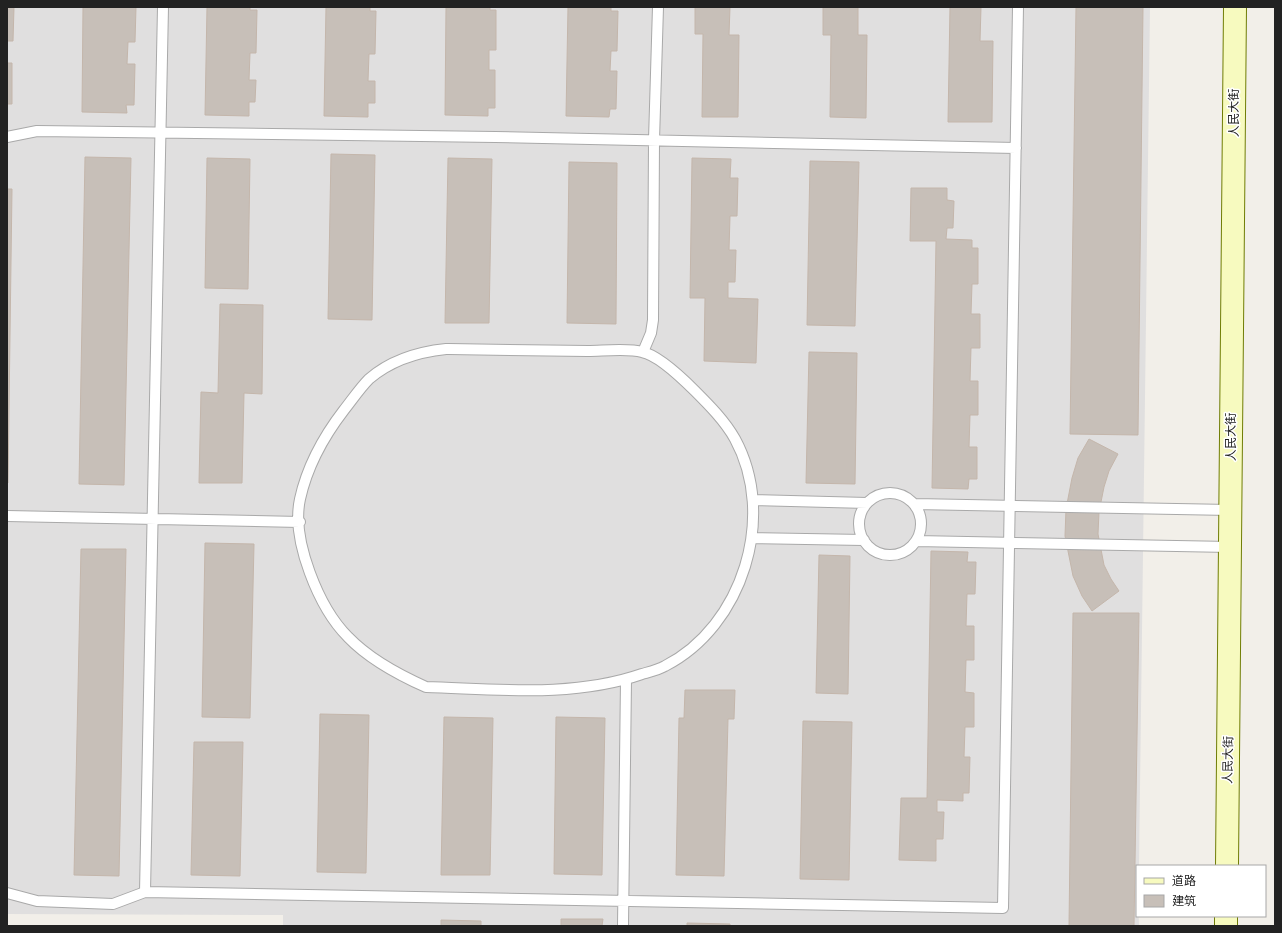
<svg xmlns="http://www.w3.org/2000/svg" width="1282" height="933" font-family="'Nunito Sans','Noto Sans SC',sans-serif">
<rect width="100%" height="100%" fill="#f2efe9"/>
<path fill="#e0dfdf" d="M7 7H1150L1139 866H1137L1139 926H283V915L7 914Z"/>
<path fill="#c7bfb8" stroke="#c4b6ab" d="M7 7H14L13 41H7Z
M83 7H136L135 42H128L127 64H135L134 105H126L127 113 82 112Z
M207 7H250V10H257L256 53H250L249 80H256L255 102H249V116L205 115Z
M326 7H370V11H376L375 54H369L368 81H375V103H368V117L324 116Z
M446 7H490V10H496V50H489V70H495V108H488V116L445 115Z
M568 7H611V11H618L617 51H611L610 71H617L616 109H610L609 117 566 116Z
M695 7H730L729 35H739L738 117H702L703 34H695Z
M823 7H858V35H867L866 118 830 117 831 35H823Z
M950 7H981L980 41H993L992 122H948Z
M1076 7H1143L1138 435 1070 434Z
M7 63H12V104H7Z
M331 154 375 155 372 320 328 319Z
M85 157 131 158 124 485 79 484Z
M207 158 250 159 248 289 205 288Z
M448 158 492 159 489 323H445Z
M692 158 731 159 730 178H738L737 216H730L729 250H736L735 282H728V298L758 299 756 363 704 361 705 298H690Z
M810 161 859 162 855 326 807 325Z
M569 162 617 163 616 324 567 323Z
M911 188H947V200L954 201 953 228H947L946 239 972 240V248H978V284H972L971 314H980V348H971L970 381H978V415H970L969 447H977V479H969L968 489 932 488 936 241H910Z
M7 189H12L8 483H7Z
M220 304 263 305 262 394 244 393 242 483H199L201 392 218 393Z
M809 352 857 353 855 484 806 483Z
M1089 439 1118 454 1109 471 1104 487 1099 512 1098 534 1104 565 1111 579 1119 591 1092 611 1082 596 1073 576 1065 536 1066 509 1072 478 1078 458Z
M205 543 254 544 250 718 202 717Z
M81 549H126L119 876 74 875Z
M931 551 968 552 967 562H976L975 594H967L966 626H974V660H966L965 692 974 693V727H965L964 757H970L969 793H963V801L937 800V812H944L943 839H936V861L899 860 901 798H927Z
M819 555 850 556 848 694 816 693Z
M1073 613H1139L1134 926H1069Z
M685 690H735L734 719H728L724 876 676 875 679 718H684Z
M320 714 369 715 366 873 317 872Z
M444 717 493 718 490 875H441Z
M556 717 605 718 602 875 554 874Z
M803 721 852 722 849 880 800 879Z
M194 742H243L240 876 191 875Z
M561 919H603L602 926H561Z
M441 920 481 921V926H441Z
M687 923 730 924V926H687Z"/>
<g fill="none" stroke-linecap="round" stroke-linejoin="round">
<g stroke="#a9a9a9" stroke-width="12">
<path id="lane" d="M163 7 145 892 1003 908 1018 7
M7 137 37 131 495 137 1016 148
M446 349C493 350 540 350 588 351 602 351 629 348 642 352 658 355 683 379 695 391 709 405 725 421 735 439 777 516 743 626 665 666 658 670 649 672 642 674 573 698 497 689 426 687 399 675 369 659 348 637 319 608 291 540 300 499 307 467 324 436 344 410 352 400 360 388 369 379 391 360 417 352 446 349Z
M643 352 651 333 653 320 654 140 658 7
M859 524a31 31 0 1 1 62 0a31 31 0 1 1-62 0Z
M753 500 867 503
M915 504 1230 510
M7 516 300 522
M752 538 864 540
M916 541 1230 547
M7 893 37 901 113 904 145 892
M623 926 626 680"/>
</g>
<g stroke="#707d05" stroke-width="24">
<path id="secondary" d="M1227 866 1235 7
M1226 926V916"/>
</g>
<use href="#lane" stroke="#fff" stroke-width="10"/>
<use href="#secondary" stroke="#f7fabf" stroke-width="22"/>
</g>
<g text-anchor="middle" stroke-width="3" stroke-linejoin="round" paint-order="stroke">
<g font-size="12" fill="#222" stroke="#fff">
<text transform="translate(1234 113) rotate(-90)" y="4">人民大街</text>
<text transform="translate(1231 437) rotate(-90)" y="4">人民大街</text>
<text transform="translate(1228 760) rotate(-89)" y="4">人民大街</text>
</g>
</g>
<rect width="1282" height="933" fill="none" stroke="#222222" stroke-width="16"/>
<rect x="1136" y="865" width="130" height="52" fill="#ffffff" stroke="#a7a7a7"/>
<rect x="1144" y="878" width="20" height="6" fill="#f7fabf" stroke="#a7a7a7"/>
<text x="1172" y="885" font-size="12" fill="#222222">道路</text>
<rect x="1144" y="895" width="20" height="12" fill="#c7bfb8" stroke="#a7a7a7"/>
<text x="1172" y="905" font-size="12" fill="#222222">建筑</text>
</svg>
